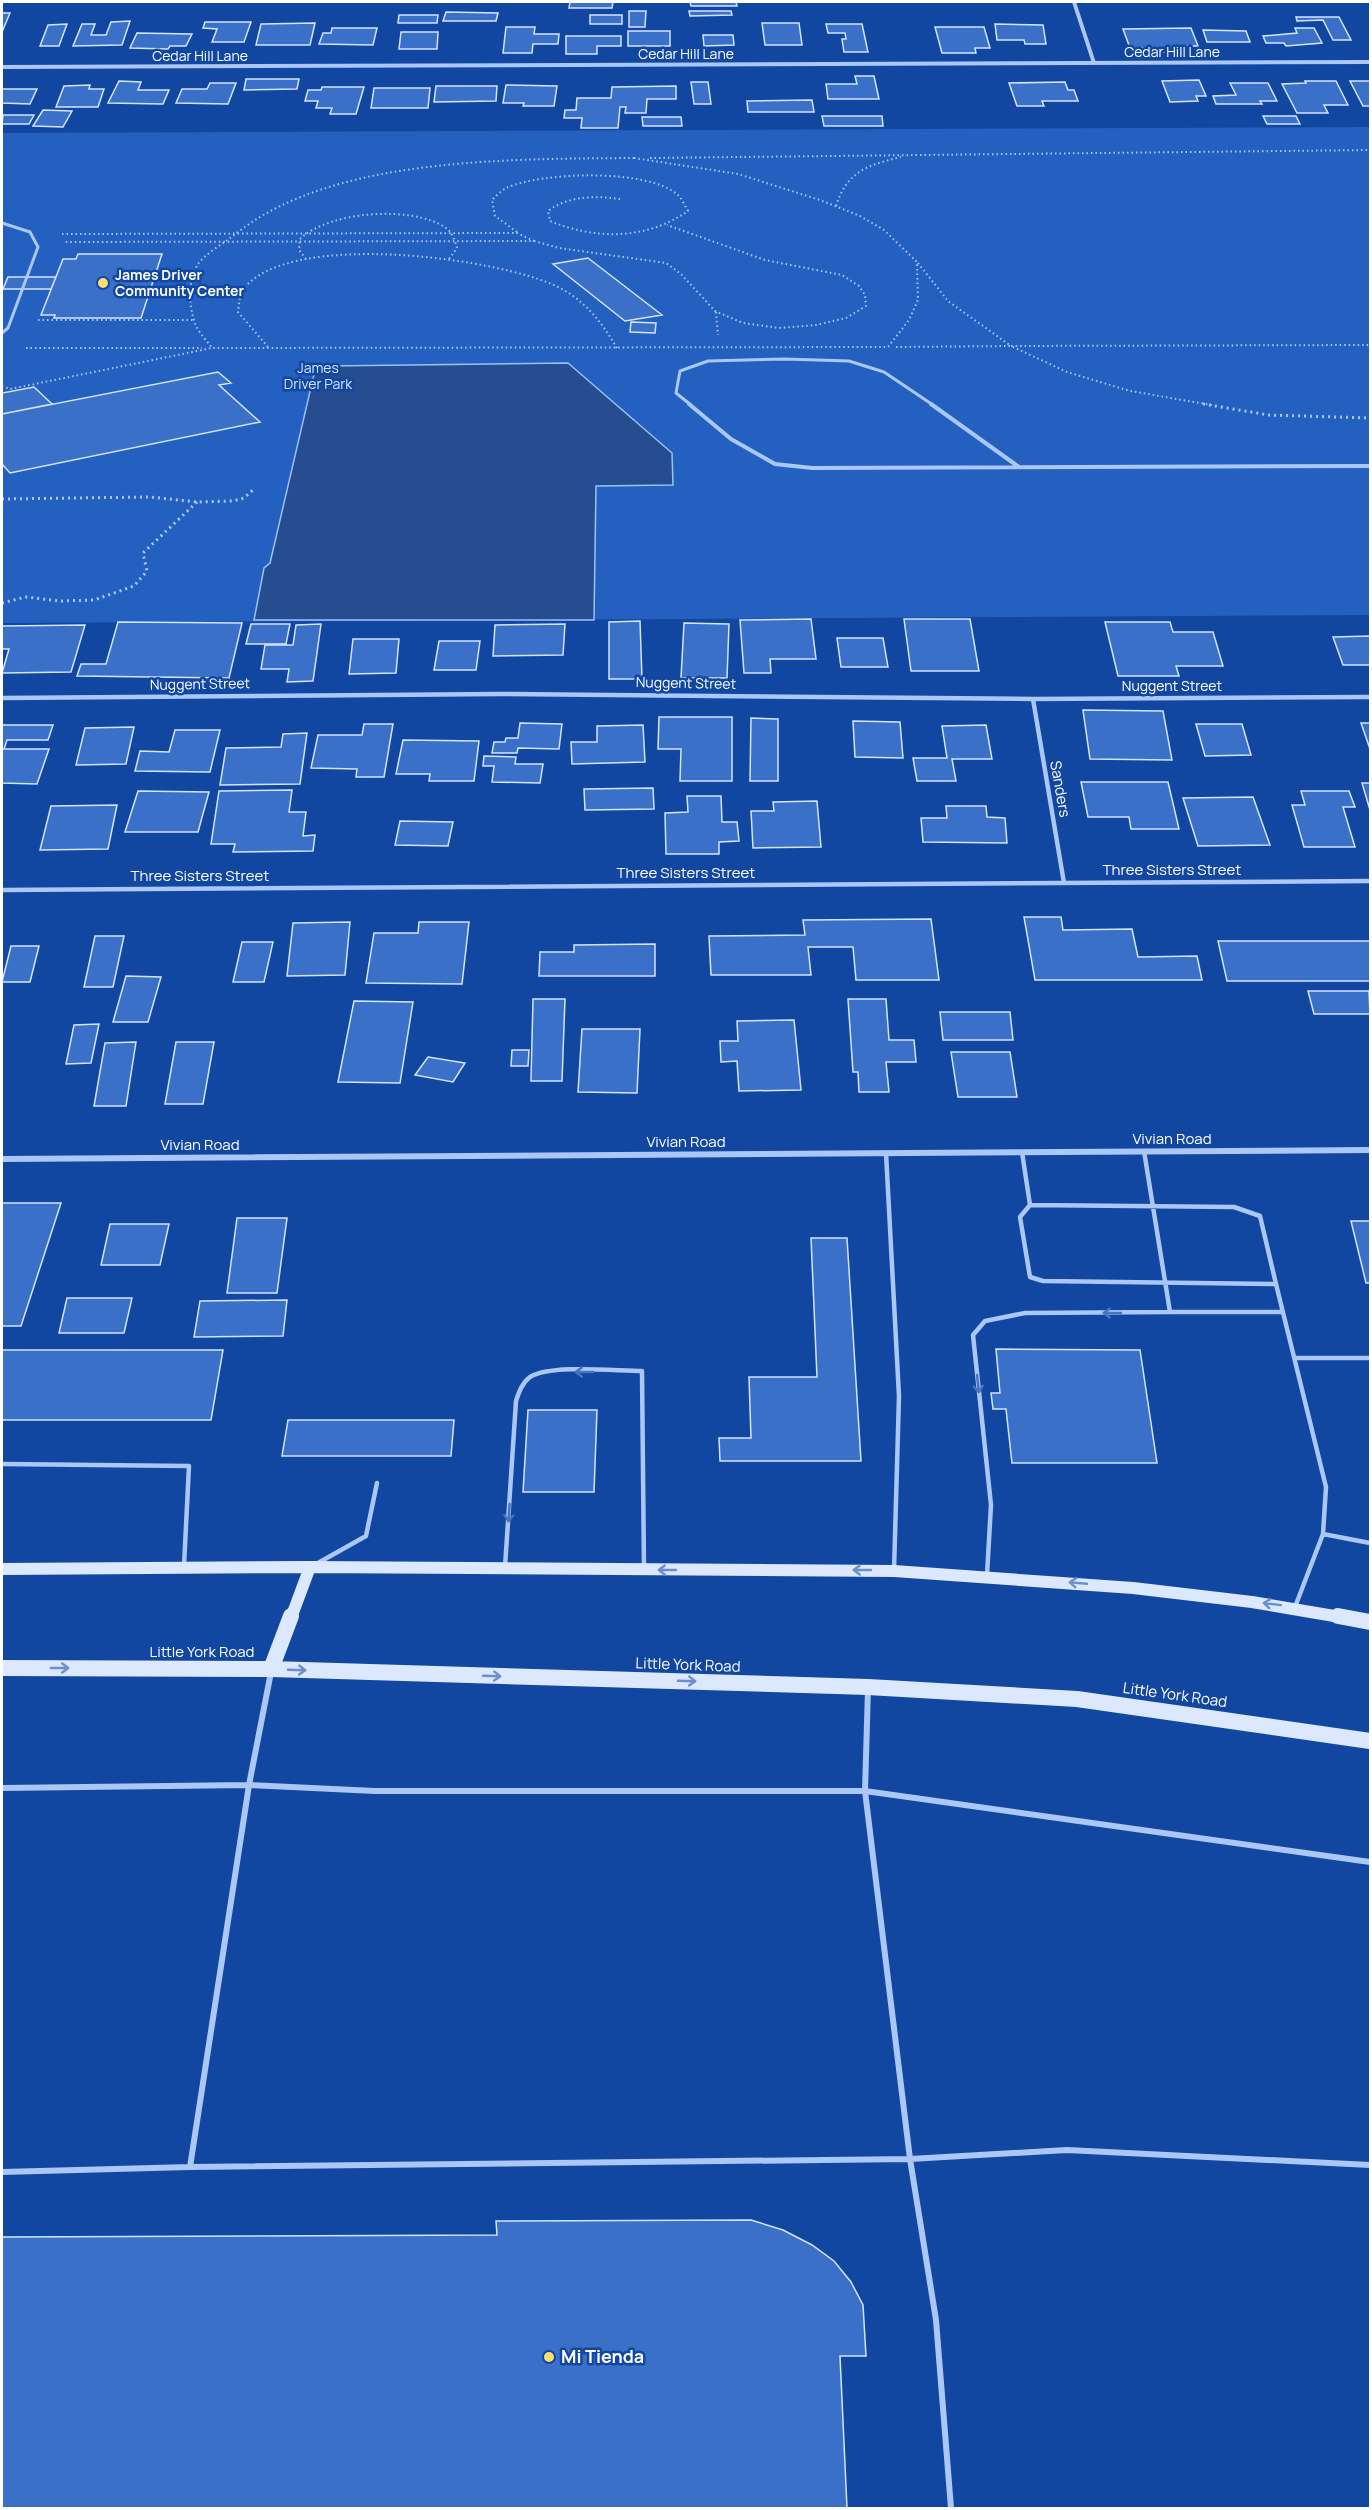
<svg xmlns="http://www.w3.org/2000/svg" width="1372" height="2510" font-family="Manrope,sans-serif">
<rect width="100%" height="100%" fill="#1247a1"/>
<path fill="#2460bf" d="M1370 127V615L2 623V133Z"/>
<path fill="#274d91" stroke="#9cc1f8" stroke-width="1.5" d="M568 363 672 453 673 485 596 486 594 620H254L264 568 270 563 315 370 328 366Z"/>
<path fill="#3b70c8" stroke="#d3e4fe" stroke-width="1.5" d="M570 2H613L612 8H569Z
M690 2H736L737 6H691Z
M629 11H646L645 27H629Z
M689 11H731L732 15 690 16Z
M446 12 498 13 496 21H443Z
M2 13H10L2 32Z
M399 15H438L437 23H398Z
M590 15H622V24H590Z
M1296 17H1339L1351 40H1333L1323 20 1297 21Z
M130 21 122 45 73 46 82 24H95L91 35H106L111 22Z
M205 22H251L244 42H212L217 29 203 28Z
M315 23 310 45H256L261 24Z
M762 23H799L802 45H765Z
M67 24 59 46H40L48 25Z
M826 24H862L868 52H844L842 39H846L845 33H828Z
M995 24 1043 25 1046 44H1025L1024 40H997Z
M506 27H535L534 34H559L558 44H533L532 53H503Z
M935 27H984L990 48H975L976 53H942Z
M332 28H377L373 45 319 44 323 33H331Z
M1191 28 1198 46H1173L1175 52H1150L1148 48H1130L1123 29Z
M1295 28H1314L1322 43 1286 46 1284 43H1266L1263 36 1297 33Z
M1203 30 1246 31 1250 42H1207Z
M628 31H670V46H628Z
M401 32H438L437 49H399Z
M137 33 192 34 186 46H170L168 49 130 48Z
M703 35H733L734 45 704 46Z
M566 36H621V46H597V54H566Z
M855 76H874L879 99H828L826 84H857Z
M246 79H299L297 89 244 90Z
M1199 80 1206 96H1196L1198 101 1170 102 1162 81Z
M119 81 141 82 138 90H169L163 104 108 103Z
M1305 81H1336L1348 105H1324L1328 113H1297L1282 84 1306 83Z
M1350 81H1370V106H1363Z
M691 82H708L711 104H694Z
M1065 82 1068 90H1074L1078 101H1042L1044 106H1017L1009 83Z
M210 83H236L228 104 176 103 182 89H207Z
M1230 83H1268L1277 101H1260L1262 104H1216L1213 96 1236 95Z
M90 85 89 89H104L98 107H56L64 86Z
M506 85 557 86 554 106H523L524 103H503Z
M436 86H497L496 101 434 102Z
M676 86V99H647L646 113H625L626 107H620L618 128H581L582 118H564L565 110H576L577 98H611L612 87Z
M322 87H364L356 114H330L332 108H316L318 101H305L308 90H321Z
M374 88H430L428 108H371Z
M2 89H37L30 104 2 103Z
M812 100 814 112H748L747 101Z
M43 110 72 111 63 127 33 126Z
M3 115H34L29 124H2Z
M822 116H882L883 126H824Z
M1263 116H1296L1300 124H1267Z
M642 117H681L682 126H643Z
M78 254H162L141 318H54L55 315H41L63 259H76Z
M588 258 662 315 625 321 553 264Z
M8 277H56L51 289H3Z
M631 322 656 323 655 333 630 332Z
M218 372 231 383 219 385 260 422 10 473 2 464V414Z
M34 387 52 404 2 414V393Z
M811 619 816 659H770L771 673H744L740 620Z
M904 619H970L979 671H911Z
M640 621 642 679H609V622Z
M118 622 242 623 229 678 77 676 81 664H106Z
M1105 622H1170L1173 632H1213L1223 666H1176L1179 676H1118Z
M684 623 729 624 727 678H681Z
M251 624H290L286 644H246Z
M321 624 313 681 287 682 289 669H261L265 645H293L296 625Z
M565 624 563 655 493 656 495 625Z
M85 625 71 672 2 673 9 649H2V626Z
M1370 636V665H1343L1333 637Z
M837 638H883L888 667H841Z
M353 639H399L396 673 349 674Z
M439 641H480L476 670H434Z
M1083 710 1163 711 1172 760 1090 759Z
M659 717H732V781H680L681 749H658Z
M751 718 778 719V781H750Z
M853 721 900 722 903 758 855 757Z
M520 723 562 724 559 749 518 748 517 753H492L494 742H505L506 738H518Z
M1361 723H1370V749Z
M364 724H393L384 777H356L357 769 311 768 318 735H362Z
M1196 724H1242L1251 755 1205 756Z
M2 725H53L48 740H7L4 749H49L37 784 2 783Z
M643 725 645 762 572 764 571 742H597V726Z
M986 725 992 759H952L956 781H917L913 758H947L942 726Z
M134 727 126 764 76 765 85 728Z
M175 730H220L210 772 135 771 140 751 169 752Z
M307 733 300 784 220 785 226 748 281 747 283 734Z
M403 740 479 741 474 781H429L430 774H396Z
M484 756 516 757 515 764H543L540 783 492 782 494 766H483Z
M1081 782H1168L1179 829H1131L1129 817H1088Z
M1362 783H1370V810Z
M653 788 654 809 585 810 584 789Z
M292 790 289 812H306L303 836 315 835 313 851 233 852 235 844H211L219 791Z
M138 791 209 792 198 832H125Z
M1301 791H1349L1355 807H1343L1355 847H1304L1292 805H1305Z
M687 796H721L722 822H737L739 841 719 842V854H666L665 813 688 812Z
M1253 797 1270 845 1198 846 1183 798Z
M817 801 821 847 753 848 751 811H774L773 802Z
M117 805 108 849 40 850 51 806Z
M946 806H986L987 817 1005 818 1007 843 923 842 921 818H947Z
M400 821 453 822 448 846 395 845Z
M1024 917H1061L1063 930 1132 929 1138 957 1197 956 1202 980H1035Z
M931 919 939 980H856L853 947H808L811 975H711L709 936 805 935 803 920Z
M350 922 345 975 287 976 293 923Z
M419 922H469L462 984 366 983 374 933H418Z
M95 936H124L113 987H84Z
M1218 941H1370V981H1227Z
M242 942H273L264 982H233Z
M655 944V976H539L540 952H574V945Z
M11 946H39L30 982H2Z
M126 976 161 977 148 1022H113Z
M1308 991H1369L1370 1014H1314Z
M533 999H565L562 1081H531Z
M848 999H886L889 1040H914L916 1062H886L889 1092H859L858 1072H853Z
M354 1001 413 1002 400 1083 338 1082Z
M940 1012H1010L1013 1040H943Z
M794 1020 801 1090 739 1091 737 1061 721 1062 720 1041H738L737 1021Z
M99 1024 91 1063 66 1064 74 1025Z
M582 1029H640L637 1093 578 1092Z
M136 1042 126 1106H94L105 1043Z
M176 1042H214L203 1104H165Z
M512 1050H529L528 1066H511Z
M951 1052H1010L1017 1097H958Z
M428 1057 465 1063 453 1082 415 1075Z
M2 1203H61L21 1326H2Z
M237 1218H287L277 1293H227Z
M1351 1221H1370V1283H1366Z
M110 1224H169L160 1265H101Z
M811 1238H847L861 1461H720L719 1438H751L749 1377H817Z
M67 1298H132L124 1333H59Z
M287 1300 283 1336 194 1337 200 1301Z
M996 1349 1140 1350 1157 1463H1012L1006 1409H993L991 1393H1000Z
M2 1350H223L211 1420H2Z
M528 1410H597L594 1492H523Z
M288 1420H454L451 1456H282Z
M751 2220 783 2230 812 2245 834 2261 851 2282 863 2305 866 2356H840L847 2508H2V2237L497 2235 496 2221Z"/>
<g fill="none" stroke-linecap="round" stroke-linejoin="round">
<path stroke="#aac7f5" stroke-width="2" stroke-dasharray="1.5 3" stroke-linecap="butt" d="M634 158 738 174 820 200 860 216 884 230 917 262 918 300 909 320 888 347 212 348C207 341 200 334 196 326 189 309 187 280 198 264 205 255 217 247 226 241 237 233 248 224 260 217 359 157 521 159 634 158Z
M650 158 1370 150
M836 206C847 171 868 165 901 157
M517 232 495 216 492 200C496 196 501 191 506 188 541 172 648 168 678 195 682 199 685 206 688 211 646 240 596 240 550 221L548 211C570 195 595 196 621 199
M62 234 517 233 534 241 64 242
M534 241 559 248 666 263 681 274 715 311 743 323 779 328 816 325 846 318 866 306 865 295 859 286 842 275 765 260 667 225
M306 259 299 250 300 239C329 211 413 205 446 228 452 232 455 241 457 248L449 259
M918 263 948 301 1011 346 1370 345
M716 312 718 335
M38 320H194
M268 347 238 312C239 305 239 297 243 290 286 229 500 258 558 287 585 300 602 323 617 348
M896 347 1011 346 1067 372 1130 391 1212 405
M26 348H202
M2 386 10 389 212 348"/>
<path stroke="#aac7f5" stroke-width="3" stroke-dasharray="2 4" stroke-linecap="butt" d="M1203 404 1269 415 1370 418
M2 499 150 497 197 502 233 501 244 498 253 490
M2 603 26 597 60 601 94 600 134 586 147 571 143 553 197 502"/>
<path stroke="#aac7f5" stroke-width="3" d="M2 223 30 232 38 247 8 328 2 333
M691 405 676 393 680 371 708 361 785 359 849 361 884 372 933 405"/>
<path stroke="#aac7f5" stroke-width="4" d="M689 404 731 439 775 464 812 468 1370 466
M931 404 1019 467"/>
<path stroke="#aac7f5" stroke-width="4.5" d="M1144 1151 1170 1312H1283
M1022 1152 1030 1205
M886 1153 899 1396 894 1571
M1030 1205 1234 1207 1260 1216 1276 1284 1043 1281 1030 1277 1020 1217Z
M1276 1284 1326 1487 1323 1534 1295 1607
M1295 1358H1370
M2 1464 189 1466 184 1566
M1323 1534 1370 1543
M318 1563 366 1536 377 1483
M505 1567 516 1401C519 1392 522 1383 530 1377 552 1364 615 1371 642 1371L644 1569
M987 1575 991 1505 973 1335 985 1321 1025 1313 1170 1312"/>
<path stroke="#aac7f5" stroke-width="6" d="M868 1689 865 1791 910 2159 936 2320 951 2508
M2 1788 249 1785 375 1791H865L1370 1862
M190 2167 249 1785 271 1672
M2 2172 190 2167 910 2159 1067 2150 1370 2165"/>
<path stroke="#aac7f5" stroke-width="4" d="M1074 2 1094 63
M2 67 1370 62"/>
<path stroke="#aac7f5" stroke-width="4.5" d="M2 698 501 694 1033 699 1370 697
M1033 699 1064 883
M2 890 1370 881"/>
<path stroke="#aac7f5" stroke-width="6" d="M2 1159 1370 1150"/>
<path stroke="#dbe8fe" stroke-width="12" d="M2 1569 310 1567 894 1571 1133 1588 1252 1602 1346 1618
M291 1618 310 1567"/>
<path stroke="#dbe8fe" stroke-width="16" d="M1338 1616 1370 1622
M2 1668 271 1669 868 1687 1077 1699 1370 1741
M271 1669 291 1616"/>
</g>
<defs><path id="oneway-shaft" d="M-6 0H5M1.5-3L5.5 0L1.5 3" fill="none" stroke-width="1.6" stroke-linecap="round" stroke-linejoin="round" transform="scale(1.5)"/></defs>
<g stroke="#4774be">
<use href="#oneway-shaft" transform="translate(1112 1313) rotate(180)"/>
<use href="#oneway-shaft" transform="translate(584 1372) rotate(180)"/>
<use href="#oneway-shaft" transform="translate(978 1384) rotate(84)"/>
<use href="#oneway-shaft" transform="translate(509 1513) rotate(94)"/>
</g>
<g stroke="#6c8fcb">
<use href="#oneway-shaft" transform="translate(667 1570) rotate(-180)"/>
<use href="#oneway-shaft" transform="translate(862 1570) rotate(-180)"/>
<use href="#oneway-shaft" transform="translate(1078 1583) rotate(-175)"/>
<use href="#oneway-shaft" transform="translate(1272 1604) rotate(-173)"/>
<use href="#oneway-shaft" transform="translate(60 1668)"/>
<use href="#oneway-shaft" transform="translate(297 1670) rotate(2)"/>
<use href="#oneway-shaft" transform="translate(492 1676) rotate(2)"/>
<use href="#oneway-shaft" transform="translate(687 1681) rotate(2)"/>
</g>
<g fill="#ffde6e" stroke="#1247a1" stroke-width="2">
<circle cx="103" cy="283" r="6"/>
<circle cx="549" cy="2357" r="6"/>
</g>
<g text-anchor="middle" stroke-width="5" stroke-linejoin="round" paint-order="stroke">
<g font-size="14" fill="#fff" stroke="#1247a1">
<text x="1172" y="57">Cedar Hill Lane</text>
<text x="686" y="59">Cedar Hill Lane</text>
<text x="200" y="61">Cedar Hill Lane</text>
<text transform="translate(686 683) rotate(1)" y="5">Nuggent Street</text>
<text transform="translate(200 684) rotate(-1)" y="5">Nuggent Street</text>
<text x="1172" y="691">Nuggent Street</text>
</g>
<g font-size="14" font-weight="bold" fill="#fff" stroke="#1247a1" text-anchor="start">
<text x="115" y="280">James Driver<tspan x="115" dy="16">Community Center</tspan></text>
</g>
<g font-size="14" fill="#d3e4fe" stroke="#1247a1">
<text x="318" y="373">James<tspan x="318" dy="16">Driver Park</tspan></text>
</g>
<g font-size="15" fill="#fff" stroke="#1247a1">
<text transform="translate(1060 789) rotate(80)" y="5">Sanders</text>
<text x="1172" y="875">Three Sisters Street</text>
<text x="686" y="878">Three Sisters Street</text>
<text x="200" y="881">Three Sisters Street</text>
<text x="1172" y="1144">Vivian Road</text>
<text x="686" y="1147">Vivian Road</text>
<text x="200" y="1150">Vivian Road</text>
<text x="202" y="1657">Little York Road</text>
<text transform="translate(688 1665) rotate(2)" y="5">Little York Road</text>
<text transform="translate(1175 1695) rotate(8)" y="5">Little York Road</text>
</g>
<g font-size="18" font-weight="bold" fill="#fff" stroke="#1247a1" text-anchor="start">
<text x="561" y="2363">Mi Tienda</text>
</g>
</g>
<rect width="1372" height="2510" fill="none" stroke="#ffffff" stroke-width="6"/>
</svg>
